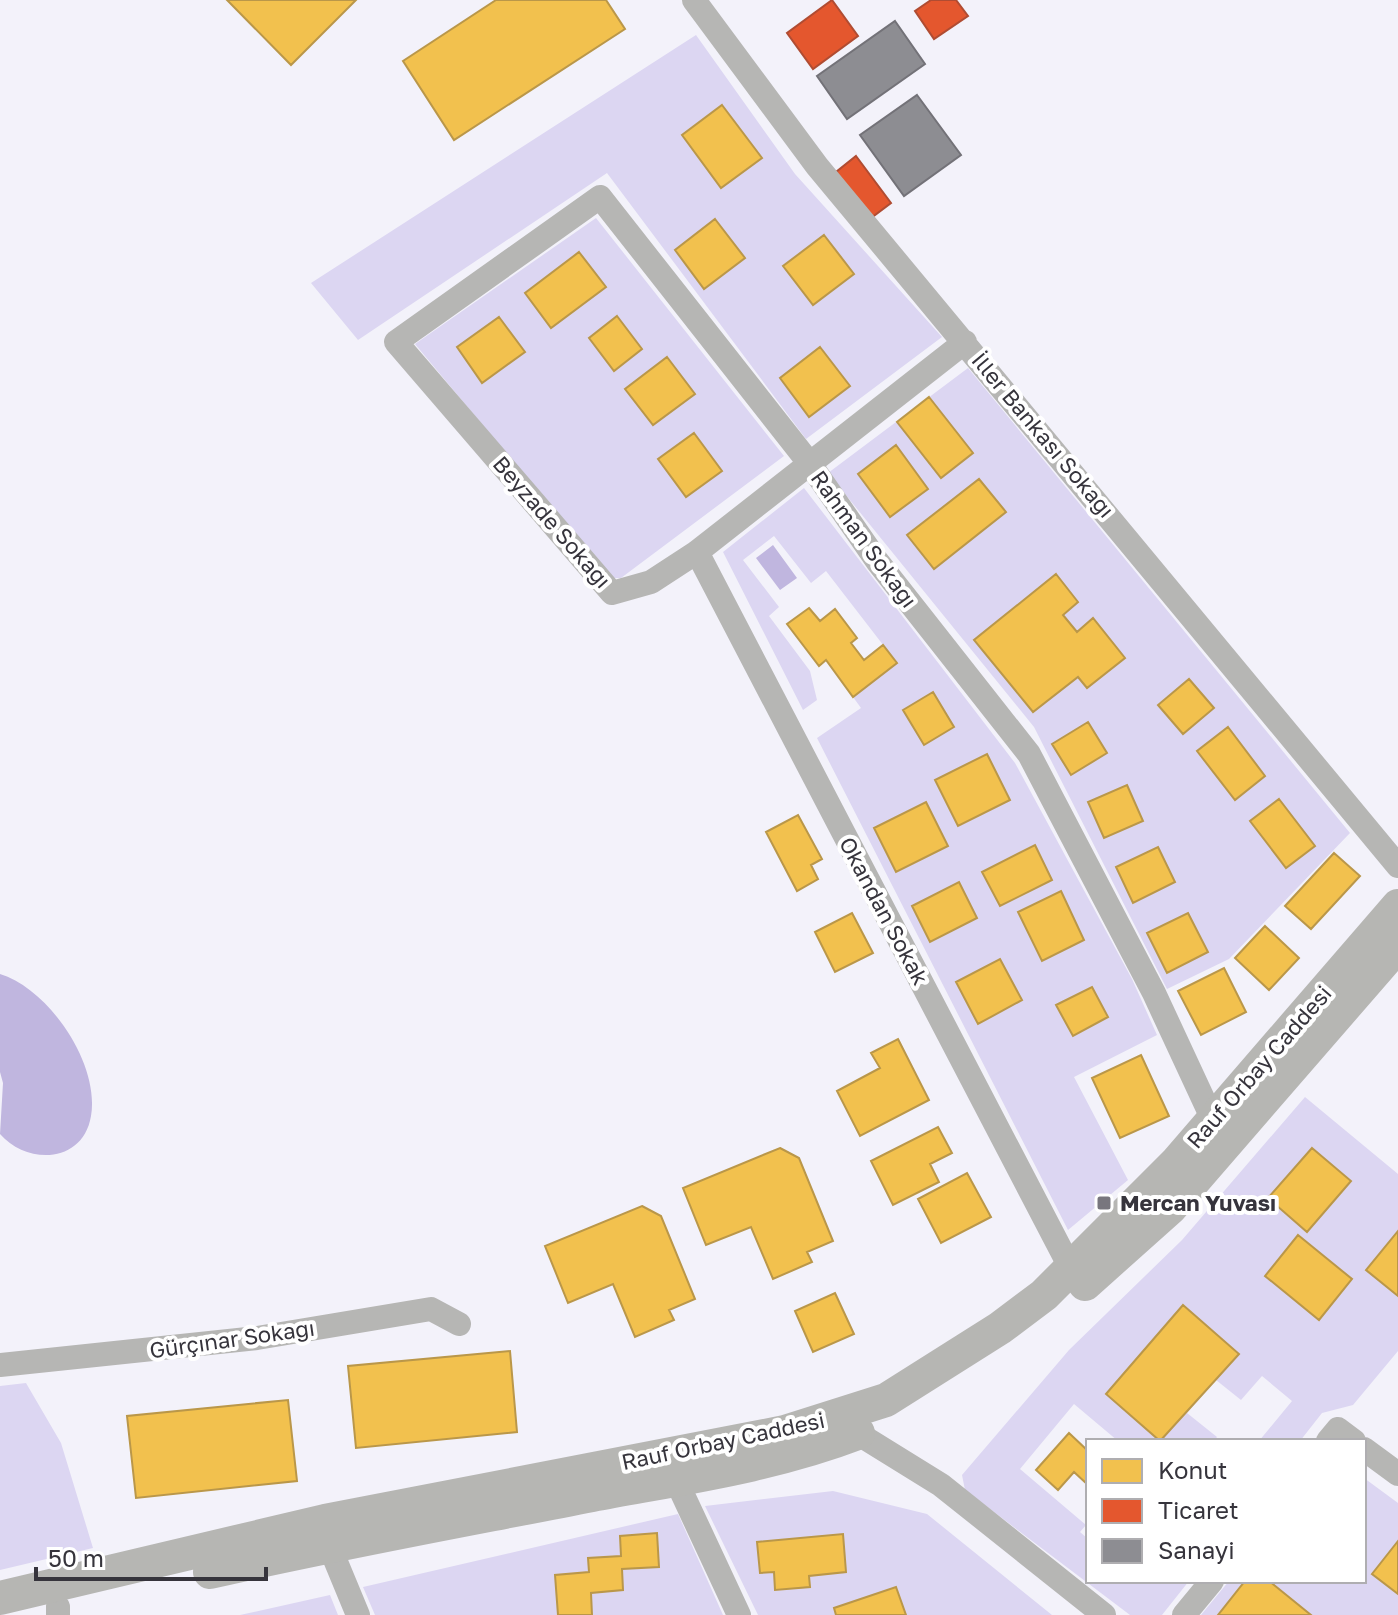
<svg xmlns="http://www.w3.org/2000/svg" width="1398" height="1615" font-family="'Golos Text',sans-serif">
<rect width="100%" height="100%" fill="#f3f2fa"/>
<path fill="#dcd6f2" d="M696 35 795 174 942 337 806 439 607 173 358 340 311 283Z
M596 218 784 456 621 578H610L415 344Z
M968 368 1350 833 1229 959 1167 989 1034 727 828 473Z
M804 488 1015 763 1132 979 1157 1035 1074 1077 1128 1180 1068 1230 817 738 861 708 853 697 897 663 826 571 811 583 774 536 743 560 779 607 769 616 810 671 817 700 803 710 723 552Z
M1305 1097 1398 1174V1351L1353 1405 1322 1413 1300 1441H1259L1292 1401 1262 1376 1241 1400 1216 1380 1187 1413 1217 1437 1214 1441H1118L1074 1404 1020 1469 1086 1525 1080 1532 1088 1539V1581H1189L1162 1615H1130L965 1490 962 1475 1069 1350 1182 1240Z
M26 1383 61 1443 93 1548 0 1570V1386Z
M1364 1478 1398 1503V1615H1201L1229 1581H1364Z
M833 1491 927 1514 1052 1615H758L705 1506Z
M678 1514 723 1615H375L363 1587Z
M330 1595 338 1615H240Z"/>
<path fill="#c0b6df" d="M773 545 797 578 780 590 756 558Z
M0 974C49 989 100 1064 91 1116 83 1164 27 1165 0 1134L3 1083 0 1072Z"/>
<path fill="#f2c14e" stroke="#ba9749" stroke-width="2" d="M227 0H356L291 65Z
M496 0H606L625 29 454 140 403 61Z
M722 105 762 158 721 188 682 135Z
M715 219 745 258 704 289 675 250Z
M824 235 854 274 813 305 783 266Z
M579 252 606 287 551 328 525 293Z
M617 316 642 349 614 371 589 338Z
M499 317 525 352 482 383 457 347Z
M820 347 850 386 809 417 780 378Z
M667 357 695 394 653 425 625 389Z
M929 397 973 453 941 478 897 422Z
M694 433 722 471 686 497 658 459Z
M896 445 928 489 890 517 858 474Z
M979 479 1006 512 934 569 907 535Z
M1056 574 1078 602 1063 615 1077 632 1093 618 1125 658 1087 688 1078 677 1033 712 974 640Z
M809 608 820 621 835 609 857 638 851 643 864 660 883 645 897 663 853 697 826 660 819 666 787 624Z
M1189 679 1214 708 1183 734 1158 705Z
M933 692 954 727 924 745 903 710Z
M1088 722 1107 753 1071 775 1052 744Z
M1228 727 1265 776 1235 800 1197 751Z
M987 754 1010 800 958 826 935 780Z
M1127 785 1143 821 1104 838 1088 802Z
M1279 799 1315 846 1286 868 1250 821Z
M926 802 948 846 896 872 874 828Z
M798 815 822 859 811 865 818 879 797 891 766 832Z
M1035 845 1052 880 1000 906 982 872Z
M1158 847 1175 882 1133 903 1116 867Z
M1334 853 1360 876 1311 929 1285 906Z
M959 882 977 918 930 942 912 906Z
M1061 891 1084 940 1042 961 1018 912Z
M852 913 873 953 835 972 815 932Z
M1188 913 1208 952 1167 973 1147 933Z
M1265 926 1299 958 1269 990 1235 958Z
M1000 959 1022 1000 978 1024 956 982Z
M1224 968 1246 1012 1201 1035 1178 991Z
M1092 987 1108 1017 1073 1036 1056 1005Z
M898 1039 929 1100 860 1136 837 1091 880 1068 871 1053Z
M1141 1055 1169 1116 1120 1138 1092 1078Z
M938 1127 952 1153 930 1164 939 1182 893 1205 871 1161Z
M780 1148 799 1158 833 1241 807 1252 812 1262 773 1279 751 1227 706 1245 683 1188Z
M1312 1148 1351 1181 1307 1232 1268 1198Z
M967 1173 991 1217 941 1243 918 1199Z
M642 1206 661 1216 695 1299 669 1310 674 1320 635 1337 613 1284 568 1303 545 1246Z
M1398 1231V1296L1366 1270Z
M1298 1235 1352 1279 1319 1320 1265 1276Z
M835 1293 854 1334 813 1352 795 1311Z
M1183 1305 1239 1354 1160 1441 1106 1394Z
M510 1351 517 1432 356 1448 348 1366Z
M288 1400 297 1481 136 1498 127 1416Z
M1069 1433 1088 1451V1485L1074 1472 1058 1490 1036 1470Z
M657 1533 659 1567 622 1569 623 1590 591 1593 592 1615H558L555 1575 589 1572 588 1558 621 1556 620 1536Z
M843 1534 846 1572 809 1576 810 1587 775 1590 774 1572 760 1573 757 1542Z
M1398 1541V1594L1372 1574Z
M1245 1581H1269L1311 1615H1218Z
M896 1587 906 1615H836L834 1608Z"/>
<path fill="#e4572e" stroke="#b04c32" stroke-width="2" d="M832 0 858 36 813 69 787 33Z
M931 0H956L968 16 934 39 915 11Z
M856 156 891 203 871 218 836 172Z"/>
<path fill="#8d8d92" stroke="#737278" stroke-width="2" d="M895 21 925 64 847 119 817 76Z
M917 95 961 155 904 196 860 135Z"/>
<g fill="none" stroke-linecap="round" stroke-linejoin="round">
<path stroke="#b6b6b4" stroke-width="24" d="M694 0 817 166 1398 866
M965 342 697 552 651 582 612 593 396 342 600 197 810 464 877 561 1029 754 1154 993 1213 1120
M697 552 1071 1269
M0 1365 257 1338 431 1309 459 1324
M847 1422 857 1433 941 1485 1104 1615
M1328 1441 1338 1429 1354 1441
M1364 1449 1398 1474
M676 1480 739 1615
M329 1545 358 1615
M58 1607V1615
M1184 1615 1212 1581"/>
<path stroke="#b6b6b3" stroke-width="34" d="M1085 1284 1170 1208 1398 945
M210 1572C337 1543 465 1520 592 1495 682 1478 772 1466 858 1433
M0 1598 325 1521 785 1432 886 1400 1000 1328 1044 1295 1176 1163 1398 906"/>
</g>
<rect fill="#78767e" stroke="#fff" stroke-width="3" x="1096" y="1195" width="16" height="16" rx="4"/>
<g text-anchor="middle" stroke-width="8" stroke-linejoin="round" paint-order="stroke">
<g font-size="22" fill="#36343c" stroke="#fff">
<text transform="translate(1043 435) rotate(50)" y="8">İller Bankası Sokağı</text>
<text transform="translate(552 522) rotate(49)" y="8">Beyzade Sokağı</text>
<text transform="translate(864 539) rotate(54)" y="8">Rahman Sokağı</text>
<text transform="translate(884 911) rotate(62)" y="8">Okandan Sokak</text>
<text transform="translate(1259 1067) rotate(-49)" y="8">Rauf Orbay Caddesi</text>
<text transform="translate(232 1339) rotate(-8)" y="8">Gürçınar Sokağı</text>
<text transform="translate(723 1441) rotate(-12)" y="8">Rauf Orbay Caddesi</text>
</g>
<g font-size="22" font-weight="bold" fill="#36343c" stroke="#fff" text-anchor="start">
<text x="1120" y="1211">Mercan Yuvası</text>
</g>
</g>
<rect x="1086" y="1439" width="280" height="144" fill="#ffffff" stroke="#afaeb1" stroke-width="2"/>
<rect x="1102" y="1459" width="40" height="24" fill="#f2c14e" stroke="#afaeb1" stroke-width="2"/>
<text x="1158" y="1479" font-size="24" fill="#36343c">Konut</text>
<rect x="1102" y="1499" width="40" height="24" fill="#e4572e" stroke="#afaeb1" stroke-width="2"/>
<text x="1158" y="1519" font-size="24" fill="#36343c">Ticaret</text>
<rect x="1102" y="1539" width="40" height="24" fill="#8d8d92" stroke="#afaeb1" stroke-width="2"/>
<text x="1158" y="1559" font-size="24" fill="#36343c">Sanayi</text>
<path d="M36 1567v12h230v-12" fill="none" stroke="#36343c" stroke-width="4"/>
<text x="48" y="1567" font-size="24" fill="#36343c" stroke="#ffffff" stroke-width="6" paint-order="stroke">50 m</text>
</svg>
